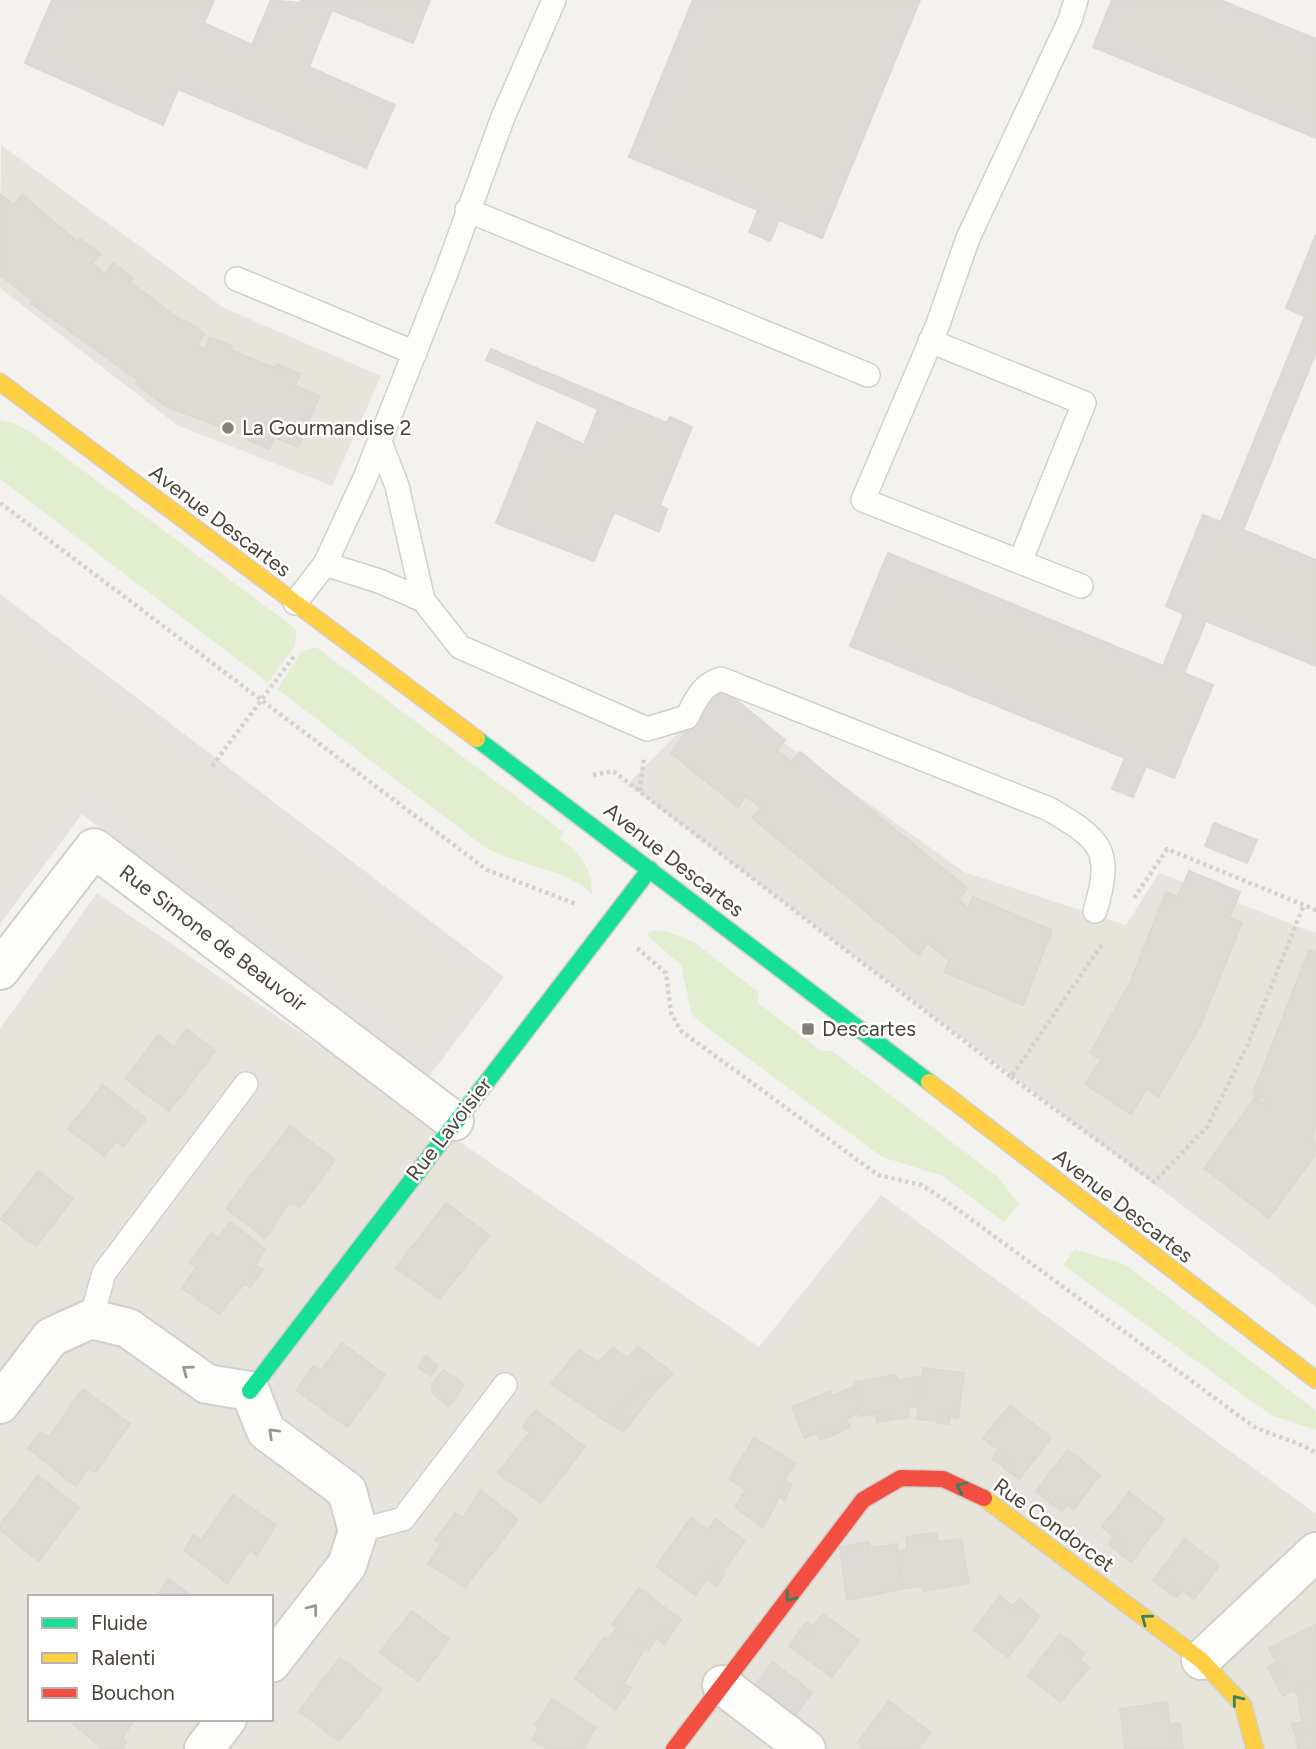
<svg xmlns="http://www.w3.org/2000/svg" width="1316" height="1749" font-family="Figtree,sans-serif">
<rect width="100%" height="100%" fill="#f4f2ee"/>
<path fill="#e7e4dc" fill-rule="evenodd" d="M1 145 224 308 381 376 332 486 177 425 0 288Z
M716 694 964 872 1126 925 1159 873 1316 933V1307L628 784Z
M97 893 759 1347 881 1195 1316 1514V1749H0V1029ZM30 1597H271V1719H30Z"/>
<path fill="#e1eecf" d="M0 420 16 424 37 436 297 630 295 646 268 683 0 479Z
M316 647 563 832 560 838C581 854 592 867 592 894 564 867 515 866 483 846L277 689 301 652Z
M663 930 694 942 758 992V1003L821 1051H832L998 1177 1019 1204 1004 1222 943 1176 882 1157 709 1029 692 1015 681 965 647 935 650 931Z
M1075 1249 1126 1265 1316 1411V1430L1271 1415 1063 1265Z"/>
<path fill="#e6e3df" d="M0 594 504 977 424 1083 82 814 0 924Z"/>
<path fill="#dedbd6" stroke="#dcd9d4" stroke-width="2" d="M52 0H214L204 23 252 45 271 0 300 3 301 0H430L413 43 332 10 309 67 395 105 366 168 178 89 163 125 25 63Z
M693 0H920L822 238 779 220 770 241 749 232 758 210 629 157Z
M1112 0H1220L1316 39V138L1093 47Z
M0 194 14 205 22 195 78 242 80 239 100 254 92 264 105 274 113 263 132 278 130 282 183 322 185 320 204 334 197 344 205 350 210 337 232 346 231 350 275 368 277 364 300 374 295 386 319 396 298 447 274 437 269 449 246 439 247 436 167 407 136 384 138 380 31 303 33 300 0 275Z
M1316 235V352L1243 530 1316 560V666L1206 621 1184 673 1213 685 1174 778 1146 766 1133 797 1112 789 1125 758 850 646 888 553 1163 666 1184 614 1166 606 1203 515 1221 522 1305 316 1286 308Z
M491 349 667 423 670 417 692 427 660 505 667 509 659 532 614 512 594 561 496 523 537 422 584 445 598 409 486 360Z
M719 686 785 740 777 750 791 762 800 752 967 888 959 899 968 909 973 897 1052 930 1023 1005 944 972 949 960 927 943 919 955 752 818 761 808 746 796 738 807 671 753Z
M1214 823 1257 840 1247 863 1205 846Z
M1189 871 1240 892 1229 918 1242 923 1200 1026 1158 1097 1147 1089 1131 1114 1085 1084 1101 1060 1090 1053 1130 983 1166 892 1178 897Z
M1309 950 1316 953V1120L1312 1140 1316 1143V1154L1269 1218 1204 1168 1256 1097 1265 1104V1099L1253 1094Z
M187 1029 215 1051 169 1111 126 1079 158 1035 174 1047Z
M103 1085 146 1119 123 1146 117 1141 104 1156 68 1129Z
M290 1126 335 1160 300 1207 289 1203 265 1238 226 1208Z
M38 1171 73 1199 36 1246 1 1219Z
M446 1203 489 1235 440 1299 396 1268Z
M230 1222 265 1249 255 1265 263 1269 250 1287 244 1284 219 1314 182 1288 196 1268 190 1263 211 1233 218 1238Z
M342 1343 385 1375 348 1427 296 1390 313 1366 321 1371Z
M638 1347 673 1373 659 1387 647 1378 610 1424 551 1384 579 1350 598 1362 613 1348 627 1358Z
M426 1356 438 1366 431 1376 418 1367Z
M923 1368 964 1373 958 1418 938 1414V1421L917 1419Z
M443 1370 464 1385 449 1406 433 1394 432 1384Z
M896 1375 897 1380 922 1376 919 1406 908 1408 909 1417 890 1420 889 1411 860 1416 854 1382Z
M647 1378 659 1387 623 1432 610 1422Z
M855 1386 859 1413 846 1419 850 1427 831 1436 828 1429 805 1438 792 1407 830 1391 832 1396Z
M83 1389 130 1424 95 1472 88 1469 76 1486 28 1448 40 1432 49 1437Z
M1010 1405 1051 1438 1019 1479 1003 1467 1010 1458 983 1438Z
M536 1410 585 1447 541 1503 498 1473 530 1432 523 1427Z
M889 1411 890 1420 877 1422 875 1413Z
M938 1414 950 1415 949 1424 937 1423Z
M828 1429 831 1436 820 1440 817 1434Z
M754 1438 795 1463 776 1494 779 1497 763 1528 735 1507 746 1490 729 1479Z
M1068 1450 1100 1475 1074 1509 1057 1496 1051 1503 1036 1491Z
M998 1451 1010 1458 1004 1466 992 1459Z
M38 1476 79 1507 39 1561 0 1530V1525Z
M785 1480 792 1485 784 1500 776 1494Z
M481 1490 518 1520 465 1587 428 1564 441 1544 435 1540 455 1513 463 1518Z
M1129 1492 1164 1519 1131 1562 1118 1552 1124 1544 1102 1527Z
M233 1495 276 1525 257 1555 250 1550 227 1583 184 1550 194 1535 201 1540Z
M1057 1496 1067 1504 1062 1511 1051 1503Z
M691 1518 708 1530 716 1519 745 1541 722 1572 716 1567 695 1595 656 1566Z
M937 1533 938 1542 926 1543 925 1534Z
M925 1534 926 1543 961 1539 969 1583 924 1591 923 1586 902 1589 898 1552 907 1549 906 1537Z
M1114 1537 1124 1544 1118 1552 1109 1544Z
M1185 1539 1219 1566 1194 1599 1172 1583 1167 1591 1153 1580Z
M869 1542 870 1548 897 1544 902 1589 847 1600 840 1547Z
M716 1567 725 1574 716 1586 707 1579Z
M169 1579 193 1597H156Z
M1172 1583 1182 1590 1177 1597 1167 1591Z
M639 1588 681 1620 671 1634 664 1628 647 1651 612 1624Z
M1000 1596 1024 1615 1030 1608 1040 1616 1008 1657 974 1630Z
M1019 1599 1030 1608 1024 1615 1013 1606Z
M412 1611 449 1639 418 1681 380 1652Z
M823 1614 859 1640 832 1677 789 1646 799 1632 806 1637Z
M807 1622 814 1627 806 1637 799 1632Z
M1315 1625 1316 1679 1283 1696 1273 1677 1281 1672 1269 1648Z
M617 1628 644 1650 620 1690 626 1695 615 1710 575 1678 605 1637 608 1639Z
M664 1628 671 1634 664 1644 657 1638Z
M1060 1634 1073 1644 1069 1652 1089 1667 1061 1702 1028 1676Z
M1073 1644 1084 1653 1081 1660 1069 1652Z
M340 1658 382 1690 339 1741 299 1711Z
M773 1662 812 1693 786 1728 746 1698Z
M1275 1663 1281 1672 1273 1677 1268 1667Z
M1316 1679V1749H1298L1296 1737 1305 1735 1298 1702H1301L1295 1690Z
M624 1684 631 1688 626 1695 620 1690Z
M552 1699 596 1728 579 1749H547L532 1739 539 1728 535 1725Z
M889 1701 931 1733 918 1749H864L857 1743Z
M1167 1702 1171 1738 1182 1736 1183 1749H1125L1120 1709Z
M74 1719H135L122 1738 127 1742 121 1749H102L72 1722Z
M1302 1722 1305 1735 1296 1737 1292 1724Z
M1180 1723 1182 1736 1171 1738 1170 1724Z
M587 1736 591 1737 583 1749H579Z"/>
<g fill="none" stroke-linecap="round" stroke-linejoin="round">
<g stroke="#d2d0cb" stroke-width="26">
<path id="lane" d="M1076 0 1070 20 968 238 938 324 863 500 1081 586
M467 210 868 375
M237 279 415 353
M930 341 1084 403 1020 562
M380 442 397 486 423 600
M325 564 379 581 423 600 460 647 647 729 687 717C696 700 701 685 721 679L1049 809C1100 839 1114 849 1095 911
M295 603 325 564 365 478 446 273 503 117 554 0
M91 1319 104 1273 246 1084
M358 1531 403 1519 505 1385"/>
</g>
<g stroke="#d2d0cb" stroke-width="42">
<path id="street" d="M0 970 94 848 454 1121
M0 1404 51 1337 91 1319 128 1328 207 1384 250 1391 266 1431 347 1491 358 1531 347 1565 271 1663
M1201 1660 1316 1552
M722 1685 806 1749
M204 1749 227 1719"/>
</g>
<g stroke="#d3cfc5" stroke-width="19">
<path id="fast" d="M477 739 929 1082
M250 1391 650 869"/>
</g>
<g stroke="#d3cfc5" stroke-width="19">
<path id="slow" d="M0 382 477 739
M929 1082 1316 1380
M984 1498 1201 1660 1243 1705 1255 1749"/>
</g>
<g stroke="#d3cfc5" stroke-width="19">
<path id="jam" d="M674 1749 863 1500 901 1478 943 1479 984 1498"/>
</g>
<path stroke="#d3d2cc" stroke-width="4.5" stroke-dasharray="3.5 3.5" stroke-linecap="butt" d="M0 503 487 870 576 904
M212 766 295 655
M593 775 613 771 1011 1077 1103 943
M640 791 644 758
M1134 898 1167 849 1316 910
M637 948 666 973 671 1013 681 1031 878 1175 921 1185 942 1198 1253 1426C1274 1437 1296 1440 1316 1453
M1011 1077 1154 1182 1207 1127 1247 1046 1304 905"/>
<use href="#lane" stroke="#fdfdfc" stroke-width="23"/>
<use href="#street" stroke="#fdfdfc" stroke-width="38"/>
<use href="#fast" stroke="#16e098" stroke-width="16"/>
<use href="#slow" stroke="#ffcf43" stroke-width="16"/>
<use href="#jam" stroke="#f24e42" stroke-width="16"/>
</g>
<defs><path id="oneway-chevron" d="M-2-3.5L2.5 0L-2 3.5" fill="none" stroke-width="1.6" stroke-linecap="round" stroke-linejoin="round" transform="scale(1.75)"/></defs>
<g stroke="#9b9791">
<use href="#oneway-chevron" transform="translate(187 1370) rotate(-144)"/>
<use href="#oneway-chevron" transform="translate(273 1433) rotate(-136)"/>
<use href="#oneway-chevron" transform="translate(313 1609) rotate(-52)"/>
</g>
<g stroke="#36825f">
<use href="#oneway-chevron" transform="translate(961 1487) rotate(-156)"/>
<use href="#oneway-chevron" transform="translate(790 1597) rotate(127)"/>
<use href="#oneway-chevron" transform="translate(1146 1619) rotate(-143)"/>
<use href="#oneway-chevron" transform="translate(1237 1700) rotate(-129)"/>
</g>
<g fill="#868178" stroke="#fff" stroke-width="2.5">
<circle cx="228" cy="428" r="7"/>
<rect x="801" y="1022" width="14" height="14" rx="3.5"/>
</g>
<g text-anchor="middle" stroke-width="5" stroke-linejoin="round" paint-order="stroke">
<g font-size="21" fill="#4b4439" stroke="#fff" text-anchor="start">
<text x="242" y="435">La Gourmandise 2</text>
<text x="822" y="1036">Descartes</text>
</g>
<g font-size="21" fill="#4b4439" stroke="#fff">
<text transform="translate(220 521) rotate(37)" y="7">Avenue Descartes</text>
<text transform="translate(674 860) rotate(38)" y="7">Avenue Descartes</text>
<text transform="translate(213 938) rotate(37)" y="7">Rue Simone de Beauvoir</text>
<text transform="translate(449 1129) rotate(-52)" y="7">Rue Lavoisier</text>
<text transform="translate(1123 1206) rotate(38)" y="7">Avenue Descartes</text>
<text transform="translate(1054 1525) rotate(36)" y="7">Rue Condorcet</text>
</g>
</g>
<rect x="28" y="1595" width="245" height="126" fill="#ffffff" stroke="#b7b4b0" stroke-width="2"/>
<rect x="42" y="1618" width="35" height="10" fill="#16e098" stroke="#b7b4b0" stroke-width="2"/>
<text x="91" y="1630" font-size="21" fill="#4b4439">Fluide</text>
<rect x="42" y="1653" width="35" height="10" fill="#ffcf43" stroke="#b7b4b0" stroke-width="2"/>
<text x="91" y="1665" font-size="21" fill="#4b4439">Ralenti</text>
<rect x="42" y="1688" width="35" height="10" fill="#f24e42" stroke="#b7b4b0" stroke-width="2"/>
<text x="91" y="1700" font-size="21" fill="#4b4439">Bouchon</text>
</svg>
